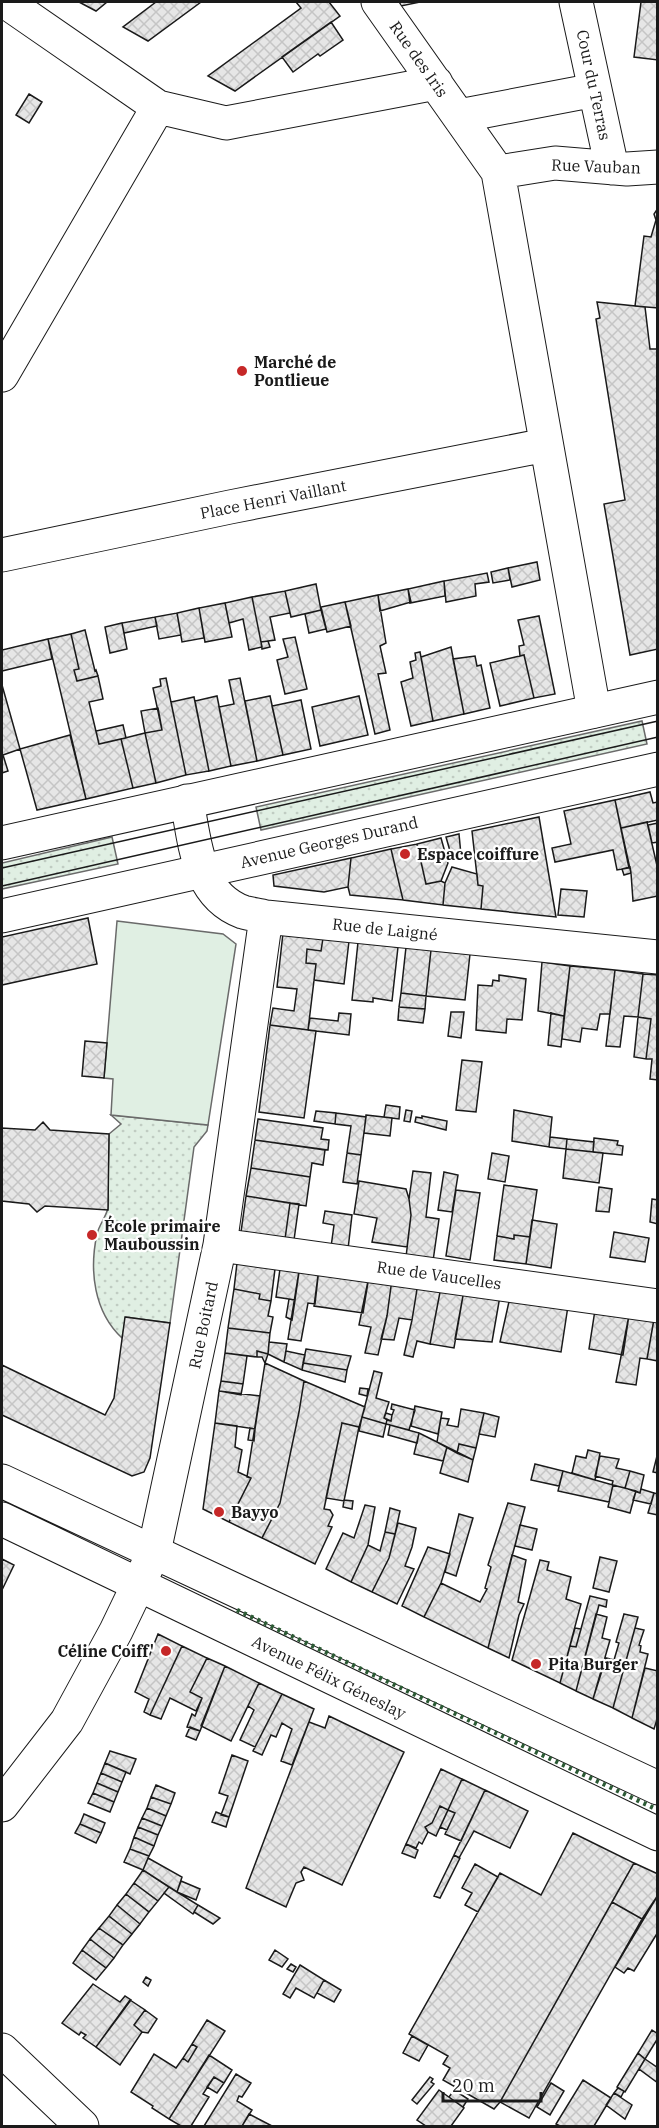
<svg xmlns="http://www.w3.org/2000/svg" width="659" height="2128" font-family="'IBM Plex Serif',serif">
<defs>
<pattern id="grass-dots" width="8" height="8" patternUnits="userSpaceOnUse" patternTransform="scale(1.5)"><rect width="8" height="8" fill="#e0efe3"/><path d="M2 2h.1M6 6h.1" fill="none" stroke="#c0ccc2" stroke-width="1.8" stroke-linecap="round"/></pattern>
<pattern id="building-cross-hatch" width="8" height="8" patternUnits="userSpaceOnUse" patternTransform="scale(1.5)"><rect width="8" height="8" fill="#e6e6e6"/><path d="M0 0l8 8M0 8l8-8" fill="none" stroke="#c5c5c5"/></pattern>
</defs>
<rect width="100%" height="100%" fill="#fff"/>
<path fill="url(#grass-dots)" stroke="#6a6a6a" stroke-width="1.5" d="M642 721 647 744 261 830 256 807Z
M112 837 118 864 2 889V863Z
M111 1115 208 1125 207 1131 194 1147 170 1323 126 1317 122 1338C94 1312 89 1271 97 1234 99 1225 106 1217 108 1208 109 1201 108 1192 108 1185 108 1168 109 1151 109 1134L121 1124Z"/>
<path fill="#e0efe3" stroke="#6a6a6a" stroke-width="1.5" d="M117 921 223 934 236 944 208 1125 111 1115 113 1079 104 1078Z"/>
<path fill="url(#building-cross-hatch)" stroke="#1a1a1a" stroke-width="1.5" d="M79 2H107L96 11Z
M156 2H201L148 41 123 27Z
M296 2H329L340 16 235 91 208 76 301 8Z
M399 2H420L401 6Z
M641 2H658V60L634 57Z
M331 22 343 40 320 56 318 54 293 72 282 57Z
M29 94 42 102 29 123 16 115Z
M658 208V308L635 306 644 236 651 237 656 220 654 214Z
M597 302 645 307 650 349H658V649L630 655 604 504 625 500 596 319 600 318Z
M537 562 540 580 512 587 508 568Z
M508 568 510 580 493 583 491 572Z
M487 573 489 582 475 584 476 596 446 602 444 581Z
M444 581 445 596 410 603 408 589Z
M316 584 321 610 291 617 285 591Z
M408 589 411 602 380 611 378 595Z
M285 591 290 613 270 617 275 640 261 642 252 597Z
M378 595 386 643 380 646 386 673 378 674 390 730 375 734 345 602Z
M252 597 262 647 249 650 243 619 229 623 225 603Z
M345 602 351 626 327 632 321 607Z
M225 603 232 637 205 642 199 608Z
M199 608 204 638 182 642 177 613Z
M321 610 326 629 309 633 305 614Z
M177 613 181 635 159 639 155 617Z
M539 616 555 694 534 698 524 655 520 656 519 646 524 645 518 620Z
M155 617 157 626 124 633 122 623Z
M122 623 127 649 110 653 105 627Z
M85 630 95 671 96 670 98 676 77 681 74 670 79 669 71 634Z
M71 634 79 669 74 670 77 681 98 676 103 699 89 702 99 744 121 739 133 788 86 799 48 639Z
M295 637 307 689 285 694 277 660 288 657 283 639Z
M48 639 52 659 2 671V650Z
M268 641 270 647 262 649 261 642Z
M451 647 464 714 433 721 421 657Z
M420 652 433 721 411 726 401 682 413 678 410 662 416 660 415 653Z
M524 655 534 698 500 706 490 663Z
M475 656 477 666 481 665 490 708 464 714 453 659Z
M166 678 186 775 156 783 145 733 162 730 153 688 161 686 160 679Z
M240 678 257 761 231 766 219 707 234 704 229 680Z
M2 685 20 749 3 755 8 771 2 773Z
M217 696 231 766 209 771 195 701Z
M270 696 283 755 257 761 245 701Z
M359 696 368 735 320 746 312 707Z
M194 697 209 771 186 775 171 702Z
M301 700 311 749 283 755 272 706Z
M158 708 162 730 145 733 141 711Z
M123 725 126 738 99 744 96 731Z
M145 733 156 783 133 788 121 739Z
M70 735 86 799 37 810 20 749Z
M650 792 653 803 658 802V820L621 828 615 800Z
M615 800 629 868 617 870 613 850 555 862 552 848 571 844 564 811Z
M539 817 556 917 481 909 483 886 478 885 472 831Z
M647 822 658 870V896L633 901 631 873 621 828Z
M658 823V842L652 843 648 825Z
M459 834 461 855 452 858 446 837Z
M441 838 448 863 441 881 426 884 417 844Z
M417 844 426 884 441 881 445 883 443 905 403 900 391 849Z
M391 849 403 900 350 895 348 887 351 858Z
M351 858 348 887 324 892 274 886 273 875Z
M452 867 477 874 478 885 483 886 481 909 443 905 445 883Z
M630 867 631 873 624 875 622 869Z
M561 889 587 891 584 917 558 915Z
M88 918 97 964 2 985V937Z
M283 933 323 938 321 951 307 949 306 963 316 964 308 1030 270 1025 273 1008 294 1011 297 989 277 987Z
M323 938 349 941 344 984 314 980 316 964 306 963 307 949 321 951Z
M358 942 398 947 392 1001 373 998V1002L352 1000Z
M406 947 431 950 426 996 401 993Z
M431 950 470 954 465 1000 426 996Z
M542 962 570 966 564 1016 538 1011Z
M570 966 615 970 610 1014H600L597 1030 582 1028 580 1042 562 1039Z
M615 970 643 974 638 1017 624 1016 620 1047 606 1046Z
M643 974 658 975V1080L650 1079 652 1059H646L651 1019 638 1017Z
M499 975 526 979 522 1020 507 1019 506 1033 476 1030 478 985 492 986 493 980 499 981Z
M401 993 426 996 425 1009 399 1007Z
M399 1007 425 1009 423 1023 398 1020Z
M451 1012H464L461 1038 448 1036Z
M339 1013 351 1014 349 1035 308 1030 310 1018 338 1021Z
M551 1013 564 1016 561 1047 548 1045Z
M638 1017 651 1019 646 1059 634 1057Z
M270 1025 316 1031 304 1118 259 1112Z
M85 1041 107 1043 104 1078 82 1076Z
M462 1060 482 1062 476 1112 456 1110Z
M386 1105 400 1107 399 1119 384 1117Z
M406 1110 412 1111 410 1122 404 1121Z
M514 1110 552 1117 549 1147 512 1141Z
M316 1111 336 1113 335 1124 314 1121Z
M336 1113 366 1117 361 1155 347 1153 351 1126 335 1124Z
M366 1115 392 1118 390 1136 364 1133Z
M422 1116 447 1121 446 1130 415 1122 416 1117 422 1118Z
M258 1119 323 1128 321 1139 329 1140 328 1150 255 1140Z
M43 1122 50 1130 109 1134 108 1210 45 1206 37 1212 29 1204 2 1201V1128L35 1130Z
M550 1137 567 1139 566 1149 549 1147Z
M594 1138 618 1141 617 1145 623 1146 622 1155 593 1152Z
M567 1139 594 1142 593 1152 566 1149Z
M255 1140 325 1150 323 1165 312 1163 310 1177 251 1168Z
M566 1149 603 1153 599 1183 563 1178Z
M347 1153 361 1155 357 1184 343 1182Z
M492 1153 509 1156 505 1182 488 1179Z
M251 1168 310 1177 306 1206 246 1196Z
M413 1171 431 1173 426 1217 439 1219 433 1261 406 1257 411 1215 409 1199Z
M444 1172 458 1175 452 1212 438 1210Z
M359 1181 406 1189 409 1199 411 1215 407 1247 372 1242 377 1218 354 1214Z
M504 1185 537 1190 530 1237 514 1235V1239L497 1236Z
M599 1187 612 1189 609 1212 596 1211Z
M456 1190 480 1193 470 1260 446 1256Z
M246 1196 290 1203 285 1239 241 1232Z
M652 1199 658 1200V1224L650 1222Z
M290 1203 299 1204 294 1240 285 1239Z
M325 1211 352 1215 348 1249 331 1247 334 1225 323 1223Z
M532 1220 557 1224 551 1268 526 1264Z
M614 1232 649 1238 645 1262 610 1257Z
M514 1235 530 1237 526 1264 494 1260 497 1236 514 1239Z
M276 1261 271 1301 259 1299 260 1294 234 1289 237 1263Z
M281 1262 300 1265 295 1300 276 1297Z
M300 1265 319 1268 315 1304 308 1303 301 1341 288 1339Z
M319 1268 369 1276 363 1313 314 1306Z
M369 1276 392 1279 387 1316 378 1355 365 1353 371 1327 359 1325Z
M392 1279 418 1283 412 1320 399 1318 394 1340 381 1339 387 1316Z
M418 1283 441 1287 430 1344 417 1341 413 1357 404 1355 412 1320Z
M441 1287 464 1290 454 1348 430 1344Z
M234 1289 260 1294 259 1299 271 1301 268 1316 273 1317 270 1333 228 1328Z
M464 1290 500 1296 492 1342 455 1339Z
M510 1297 568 1306 561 1352 500 1342Z
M289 1299 295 1300 292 1320 286 1317Z
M595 1310 629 1315 623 1355 589 1349Z
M629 1315 654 1319 647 1359 640 1358 636 1385 616 1382Z
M125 1317 170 1323 150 1458 144 1472 132 1476 2 1415V1365L105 1415 114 1398Z
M654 1319H658V1361L647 1359Z
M228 1328 270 1333 268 1354 257 1351V1357L225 1353Z
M269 1342 287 1344 284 1362 268 1354Z
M306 1349 351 1356 347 1370 303 1363Z
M257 1351 268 1354 265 1363 262 1357H257Z
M286 1351 305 1355 302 1370 284 1362Z
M225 1353 247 1356 243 1384 221 1381Z
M265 1363 304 1381 299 1412 280 1503 262 1538 229 1522 251 1478 247 1477Z
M303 1363 347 1370 345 1382 302 1370Z
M374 1371 382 1373 376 1398 389 1402 384 1418 387 1420 386 1424 362 1417Z
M221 1381 243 1384 241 1395 219 1391Z
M304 1381 365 1407 359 1427 342 1423 324 1509 330 1510 333 1515 328 1526 332 1527 315 1564 262 1538 280 1503 299 1412Z
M360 1388 368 1389 367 1396 359 1394Z
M219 1391 260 1396 255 1429 215 1423Z
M392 1404 415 1410 409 1430 386 1424 387 1420 391 1421 392 1415 394 1410 391 1409Z
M415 1406 442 1412 438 1434 411 1426Z
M461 1409 484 1413 476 1448 459 1444 457 1453 437 1442 441 1418 449 1419 447 1425 458 1427Z
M386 1413 392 1415 391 1421 384 1418Z
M484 1413 499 1417 495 1437 479 1434Z
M362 1417 386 1424 383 1437 359 1431Z
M215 1423 237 1426 235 1447 242 1450 238 1472 251 1478 229 1522 203 1509Z
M342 1423 359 1427 344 1501 326 1498Z
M390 1425 419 1433 417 1443 388 1435Z
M250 1428 255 1429 254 1441 248 1440Z
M419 1433 447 1447 443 1461 414 1454Z
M459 1444 476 1448 473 1460 457 1453Z
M447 1447 473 1460 468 1482 440 1473Z
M588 1450 600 1453 595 1480 572 1473 576 1456 586 1458Z
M658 1452V1473L653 1472Z
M600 1456 619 1459 616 1468 630 1471 625 1488 612 1485 613 1481 595 1476Z
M535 1464 563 1471 559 1486 531 1480Z
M563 1471 613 1485 609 1502 558 1491Z
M630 1471 644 1475 640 1493 625 1488Z
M613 1485 636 1491 630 1513 608 1507Z
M641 1489 654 1493 651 1504 633 1500 636 1491 640 1493Z
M654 1493 658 1494V1515L648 1513Z
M344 1500 353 1501 352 1509 343 1507Z
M508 1503 525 1507 488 1648 424 1617 441 1583 480 1602 487 1589 485 1588 491 1567 488 1565Z
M365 1505 375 1507 368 1545 351 1582 326 1569 343 1533 354 1538Z
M390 1508 400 1511 395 1534 385 1532Z
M459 1514 473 1518 456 1576 445 1572Z
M398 1523 416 1528 412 1547 405 1566 414 1569 397 1604 372 1592 389 1558Z
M520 1525 537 1529 532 1550 515 1546Z
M385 1532 395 1534 389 1558 372 1592 351 1582 368 1545 380 1551Z
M428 1547 450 1554 441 1583 424 1617 402 1606Z
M512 1555 526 1560 518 1602 524 1604 519 1615 509 1658 488 1648Z
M600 1557 617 1561 609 1592 593 1588Z
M2 1559 14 1565 2 1590Z
M540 1560 549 1562 547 1570 571 1577 566 1599 581 1604 560 1683 512 1660Z
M590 1596 607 1600 606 1607 599 1605 576 1691 560 1683 570 1646 576 1647Z
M596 1614 607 1617 602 1638 610 1640 593 1699 576 1691Z
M624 1614 638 1617 613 1708 593 1699 606 1658 614 1660 619 1643 616 1642Z
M575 1628 581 1629 576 1647 570 1646Z
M635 1628 644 1630 639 1645 641 1646 640 1652 648 1654 632 1718 613 1708Z
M158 1634 182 1646 150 1715 144 1712 149 1699 135 1692Z
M182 1646 207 1658 190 1692 202 1698 196 1711 170 1698 161 1719 150 1715Z
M207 1658 225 1666 200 1731 187 1727 192 1714 195 1716 202 1698 190 1692Z
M225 1666 259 1683 231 1741 201 1726Z
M645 1668 658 1671V1716L654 1729 632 1718Z
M259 1683 282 1694 255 1747 240 1740 254 1710 248 1706Z
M282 1694 314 1709 292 1765 281 1761 292 1729 282 1723 276 1737 271 1735 262 1755 253 1751Z
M329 1716 404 1752 342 1885 304 1867 301 1872 304 1880 296 1883 286 1907 246 1888 309 1722 325 1728Z
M190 1727 200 1731 196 1740 186 1736Z
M110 1751 136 1759 130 1774 105 1763Z
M232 1755 248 1761 229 1817 221 1815 228 1796 219 1793Z
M105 1763 126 1772 122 1782 101 1773Z
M441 1769 462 1779 448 1810 440 1806 432 1823 425 1827 428 1832 422 1844 419 1842 416 1848 406 1844Z
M101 1773 122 1782 118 1792 97 1783Z
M462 1779 485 1790 461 1841 445 1834 455 1813 448 1810Z
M97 1783 118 1792 114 1802 93 1793Z
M156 1785 175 1793 171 1804 151 1797Z
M485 1790 528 1811 510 1848 474 1831 459 1858 454 1855Z
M93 1793 114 1802 110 1812 88 1803Z
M151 1797 171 1804 166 1816 147 1808Z
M440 1806 448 1810 436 1836 428 1832 425 1827 432 1823Z
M147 1808 166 1816 162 1826 142 1818Z
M448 1810 455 1813 447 1830 440 1827Z
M216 1812 229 1817 226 1827 212 1822Z
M84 1814 105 1823 101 1833 80 1824Z
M142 1818 162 1826 158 1835 138 1827Z
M80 1824 101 1833 96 1843 75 1833Z
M138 1827 158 1835 154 1846 134 1837Z
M573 1833 634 1863 500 2102 494 2109 443 2080 450 2068 443 2064 448 2056 409 2034 500 1873 541 1895Z
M134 1837 154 1846 149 1856 130 1849Z
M406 1844 418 1850 415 1858 402 1853Z
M130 1849 149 1856 143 1870 124 1862Z
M454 1855 460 1858 440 1898 434 1896Z
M148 1858 182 1877 177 1892 143 1870Z
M634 1863 658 1874V1895L642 1919 612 1902Z
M475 1864 498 1877 478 1912 465 1905 472 1893 462 1888Z
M143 1870 169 1887 158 1901 134 1883Z
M181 1881 200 1889 196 1900 177 1892Z
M134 1883 158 1901 149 1912 126 1894Z
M169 1887 198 1905 193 1914 164 1893Z
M126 1894 149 1912 140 1924 117 1905Z
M658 1895V1932L634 1971 628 1968 624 1973 615 1967Z
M612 1902 642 1919 529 2118 500 2102Z
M117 1905 140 1924 132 1934 109 1916Z
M198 1905 220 1918 213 1924 194 1912Z
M109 1916 132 1934 123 1945 99 1928Z
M99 1928 123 1945 114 1958 90 1939Z
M90 1939 114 1958 106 1968 82 1950Z
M82 1950 106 1968 96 1980 73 1963Z
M275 1950 288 1959 282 1967 269 1960Z
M291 1964 296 1967 293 1972 287 1969Z
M300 1965 324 1980 314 1998 296 1988 290 1998 283 1994Z
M146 1977 151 1980 148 1986 143 1982Z
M324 1980 341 1990 334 2002 317 1993Z
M93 1984 120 2002 125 1996 131 2000 96 2047 83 2038 86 2035 81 2032 79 2035 62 2023Z
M130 2000 145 2010 134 2025 142 2032 120 2065 96 2047Z
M145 2010 157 2019 148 2033 142 2032 134 2025Z
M207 2020 225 2031 169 2119 152 2108 153 2106 131 2092 154 2054 176 2068 183 2058 188 2062 197 2047 192 2044Z
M652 2030 658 2034V2038L645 2059 638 2053Z
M412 2036 428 2045 419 2061 403 2053Z
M192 2044 197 2047 188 2062 183 2058Z
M638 2053 645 2059 625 2092 617 2087Z
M209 2055 232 2070 224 2083 214 2077 203 2094 209 2097 191 2126H181L169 2119Z
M645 2059 658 2068V2083L639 2069Z
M236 2074 251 2083 242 2097 239 2096 237 2101 252 2110 242 2126H204Z
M214 2077 224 2083 217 2093 207 2087Z
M430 2077 433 2079 431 2082 434 2084 417 2104 412 2100Z
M583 2080 611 2098 594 2126H560L556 2124Z
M551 2083 564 2091 550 2115 537 2107Z
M618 2088 624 2091 621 2097 614 2093Z
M439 2090 464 2108 451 2126H426L417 2120Z
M454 2090 468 2099 463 2107 449 2097Z
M614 2093 632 2105 625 2119 606 2105Z
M249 2114 272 2126H242Z"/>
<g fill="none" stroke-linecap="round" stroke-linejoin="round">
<g stroke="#1a1a1a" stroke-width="35">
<path id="minor" d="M6 2 158 107 226 123 436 83
M378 2 498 172 594 711
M576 2 612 168
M459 116 595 90
M498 172 555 163 627 169 658 167
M2 375 158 107
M2 555 230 507 546 445
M187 801C195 843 197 895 243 912 250 914 258 915 266 917L658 957
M220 1245 658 1306
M2 1805 67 1721 116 1631 154 1552 220 1245 266 917
M2 2050 82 2126"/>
</g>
<g stroke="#1a1a1a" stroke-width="35">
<path id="major" d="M2 843 658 697
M2 916 658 769
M2 1481 658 1788
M2 1519 658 1834"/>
</g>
<use href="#minor" stroke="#fff" stroke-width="33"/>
<use href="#major" stroke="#fff" stroke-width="33"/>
<path stroke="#1a1a1a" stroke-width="1.5" d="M2 868 658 721
M2 886 658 737"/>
<path stroke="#2b5a34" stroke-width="4.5" stroke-dasharray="3 4.5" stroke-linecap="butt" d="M237 1610 658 1810"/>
</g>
<g fill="#c62828" stroke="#fff" stroke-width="2">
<circle cx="242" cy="371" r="6"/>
<circle cx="405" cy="854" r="6"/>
<circle cx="92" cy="1235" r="6"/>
<circle cx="219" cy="1512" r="6"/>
<circle cx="166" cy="1651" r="6"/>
<circle cx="536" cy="1664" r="6"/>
</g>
<g text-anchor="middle" stroke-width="4.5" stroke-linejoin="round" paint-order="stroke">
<g font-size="16" fill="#1a1a1a" stroke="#fff">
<text transform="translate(419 59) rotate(55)" y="6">Rue des Iris</text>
<text transform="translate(594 85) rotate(78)" y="6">Cour du Terras</text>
<text transform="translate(596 166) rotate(2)" y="6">Rue Vauban</text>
<text transform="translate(273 499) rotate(-11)" y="6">Place Henri Vaillant</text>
<text transform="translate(329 842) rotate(-13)" y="6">Avenue Georges Durand</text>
<text transform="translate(385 929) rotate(6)" y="6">Rue de Laigné</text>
<text transform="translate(439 1275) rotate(8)" y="6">Rue de Vaucelles</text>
<text transform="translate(203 1325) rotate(-78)" y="6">Rue Boitard</text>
<text transform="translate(329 1677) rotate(26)" y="6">Avenue Félix Géneslay</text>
</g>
<g font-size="16" font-weight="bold" fill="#1a1a1a" stroke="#fff" text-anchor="start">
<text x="254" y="368">Marché de<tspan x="254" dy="18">Pontlieue</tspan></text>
<text x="417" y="860">Espace coiffure</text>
<text x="104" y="1232">École primaire<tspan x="104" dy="18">Mauboussin</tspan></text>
<text x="231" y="1518">Bayyo</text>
<text x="154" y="1657" text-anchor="end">Céline Coiff'</text>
<text x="548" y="1670">Pita Burger</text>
</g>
</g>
<rect width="659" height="2128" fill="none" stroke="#1a1a1a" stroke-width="6"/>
<path d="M443 2092v9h98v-9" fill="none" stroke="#1a1a1a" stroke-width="3"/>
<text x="452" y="2092" font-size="18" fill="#1a1a1a" stroke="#ffffff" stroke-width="4.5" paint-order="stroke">20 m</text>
</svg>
